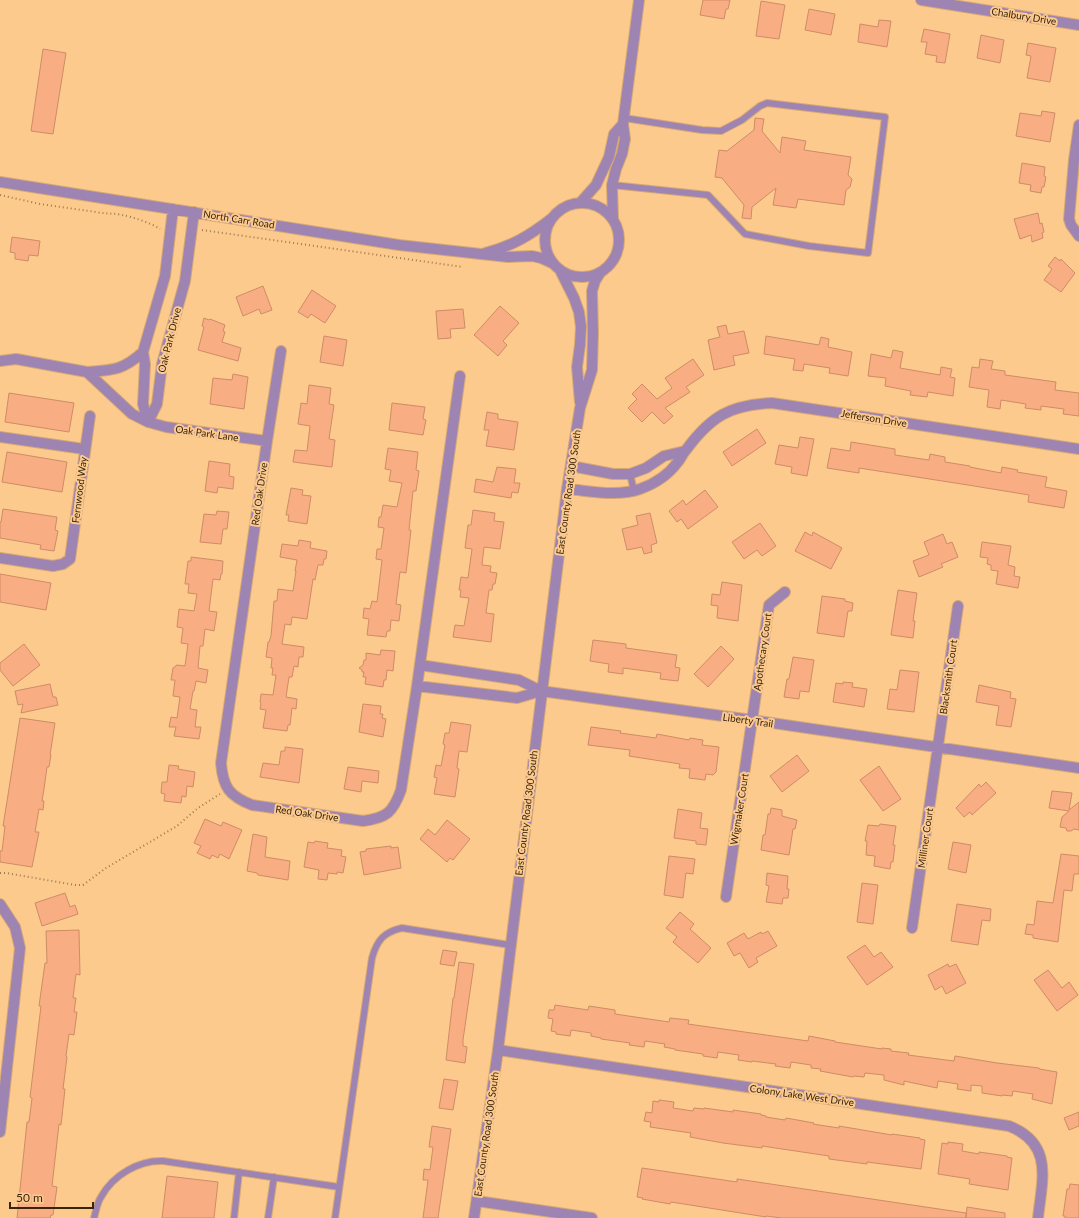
<svg xmlns="http://www.w3.org/2000/svg" width="1079" height="1218" font-family="Lato,sans-serif">
<rect width="100%" height="100%" fill="#fdca8e"/>
<path fill="#f8ad83" stroke="#ce8c67" d="M703 0H730L728 9H726L724 19 700 15Z
M761 1 785 5 779 39 756 36Z
M809 9 835 14 831 35 805 30Z
M879 20 891 21 887 47 858 42 860 24 878 27Z
M924 29 950 34 945 63 936 62 937 56 925 54 927 42H921Z
M981 35 1004 40 1000 63 977 58Z
M1028 43 1056 48 1050 82 1027 78 1031 56 1026 55Z
M43 49 66 53 53 134 31 131Z
M1042 111 1055 113 1050 142 1016 136 1020 113 1041 116Z
M755 118 764 119 762 131 780 153 782 137 806 141 804 150 851 157 848 175 852 179 850 187 846 190 844 205 798 199 796 208 773 205 776 188 752 207 751 219 742 218 744 205 722 178 715 177 719 150 727 151 754 130Z
M1022 163 1045 167 1044 176 1046 177 1044 187H1042L1041 193 1030 191 1031 185 1019 183Z
M1038 213 1040 224 1042 223 1044 232 1042 233 1043 238 1032 242 1031 235 1020 239 1014 219Z
M12 237 40 241 38 256 29 255 28 261 15 259V253L10 252Z
M1055 257 1060 261 1061 259 1075 273 1061 292 1044 280 1052 269 1048 266Z
M263 286 272 310 261 314 259 309 243 316 236 297Z
M312 290 336 306 325 323 311 314 308 318 298 312Z
M500 306 519 323 503 341 507 345 498 356 474 335Z
M463 309 465 328 450 329 451 338 438 339 436 311Z
M204 318 209 320 210 319 225 325 223 331 225 332 222 342 241 348 238 361 198 350 204 327 202 326Z
M726 325 728 334 744 331 749 353 733 356 735 365 714 370 708 340 720 337 717 327Z
M324 336 347 340 343 366 320 362Z
M766 336 819 345 821 337 829 339 828 347 852 352 848 376 829 373 830 368 804 364 803 371 793 370 795 359 764 354Z
M893 350 903 352 900 368 940 375 941 367 952 369 950 377 955 378 953 396 928 392 927 397 910 395 911 391 885 386 886 378 868 376 871 354 891 358Z
M693 359 704 375 686 387 690 392 665 408 673 416 664 424 652 412 642 422 628 408 637 399 632 394 642 384 657 399 672 388 665 378Z
M980 359 993 361 991 369 1005 371V375L1056 382 1055 390 1079 393V416L1063 414 1064 409 1041 406V410L1025 408 1026 404 1001 400 1000 409 987 407 989 390 969 387 972 367 979 368Z
M233 374 248 377 244 409 210 404 213 378 232 380Z
M309 385 331 388 329 404 334 405 329 439 335 440 332 467 293 462 295 450 307 451 310 426 298 424 301 403 307 404Z
M9 393 74 403 69 432 5 422Z
M392 403 425 407 423 419 426 420 423 435 389 430Z
M487 412 498 414V419L518 422 514 450 486 446 489 430H484Z
M757 429 766 443 732 466 723 452Z
M800 437 814 439 807 476 791 473 792 467 775 464 779 445 798 448Z
M851 442 895 449V455L929 460 930 454 945 457V462L970 466V467L1001 473 1002 467 1018 470 1017 472 1047 477 1045 487 1067 491 1064 508 1028 502 1029 495 968 485 859 468V473L827 468 831 448 850 451Z
M388 448 418 452 416 470 419 471 416 491H413L409 530H411L406 573 400 572 396 604 401 605 399 621 391 620 390 631H387L386 637 367 635 369 619 363 618 364 608 370 609 372 601 377 602 382 560 376 559 377 549H381L384 528 378 527 379 517H381L383 505 397 507 402 483 389 481 391 470 385 469Z
M7 452 67 462 62 492 2 482Z
M209 461 230 464 229 476 234 477 233 489 218 487 217 493 205 491Z
M497 467 516 469 514 483H520L518 493 512 492 511 498 474 492 476 479 493 482Z
M291 488 303 490 302 495 311 496 307 524 288 521 289 515H286Z
M705 490 718 507 688 529 681 519 677 522 669 511 683 500 686 505Z
M3 509 57 517 55 530 58 531 54 551 40 549 41 545 0 538V522H1Z
M473 510 495 513 494 521 504 522 500 549 484 547 482 565 491 566 490 572 497 573 495 584H493L492 590H489L486 613 494 614 491 642 453 637 455 625 464 626 469 598 460 597 461 590H459L461 577 468 578 472 549 465 548 468 525H471Z
M217 511 229 512 227 529H223L221 544 200 542 204 514 216 515Z
M650 513 657 543 651 545 652 552 644 554 642 547 627 550 622 529 638 525 636 516Z
M760 523 776 546 762 556 757 550 744 559 732 542Z
M805 532 812 536 813 532 842 548 831 569 795 551Z
M943 534 947 544 952 542 958 557 941 564 943 567 919 577 913 561 929 555 924 542Z
M299 540 311 542 310 548 327 551 326 559H324L323 565H318L315 580 313 579 307 619 292 617 291 625 285 624 282 644 304 647 303 657H299L298 667 294 666 292 677H289L286 697 297 699 296 709 292 708 290 725H288L287 731 263 728 266 710 260 709 261 703 260 702 261 694 273 695 276 675H272L273 668H271L272 658 266 657 268 642H269L271 636 274 601H277L278 589 293 591 296 571H295L297 560 280 557 282 544 298 546Z
M982 542 1011 546 1008 565 1015 567 1014 576 1020 577 1018 588 996 584 998 571 991 570V565L987 564 988 558 980 557Z
M191 557 223 561 222 574H221L220 580 213 579 209 611 217 612 214 631 205 629 203 646H200L198 668 208 670 206 683 196 681 194 691H193L190 709 197 710 195 727H201L199 739 174 736 176 727H169L171 717 177 718 180 697 173 696 175 680H171L173 668 177 665 185 666 188 644 181 643 183 628 177 627 179 609 194 611 197 594 188 593 189 584H185L188 561H191Z
M0 574 51 583 46 610 0 602Z
M722 582 742 585 738 621 717 618 718 606 711 605 712 594 720 595Z
M898 590 917 593 913 621H915L913 638 891 635Z
M822 596 845 599V601L853 603 852 611H848L844 637 817 633Z
M593 640 626 644V648L677 655 675 667 680 668 678 681 660 679 661 673 623 668V674L608 672 609 664 590 661Z
M24 644 40 665 13 686 0 670V663Z
M721 646 734 659 708 687 694 674Z
M381 650 395 651 393 671 387 670 386 680H384L383 687 365 684 366 677H363L364 672H362V670L359 668 363 665 364 660H366V653L380 655Z
M793 657 814 660 809 692 800 691 799 699 784 697 787 679H789Z
M900 670 919 672 914 712 887 709 890 689 897 690Z
M843 682 853 683 852 687 867 689 864 707 833 702 836 683 843 684Z
M50 684 53 697H56L58 705 21 713 23 704 18 705 15 691Z
M979 685 1011 692 1010 698 1016 699 1011 727 996 725 999 706 976 702Z
M363 704 381 706 380 714H383L382 718 386 719 383 737 359 732Z
M20 718 55 723 50 755H51L49 767H47L44 789 42 801H44L43 810 39 809 35 832H39L32 867 0 862V851H2L4 835 5 826H3L8 795Z
M451 722 471 725 467 752 459 751 457 768 459 769 455 797 434 794 437 778 434 777 436 765 441 766 445 745 443 744 445 733H449Z
M591 727 621 731 620 733 656 738 657 734 689 740 690 738 703 740 702 745 719 747 716 772 713 775 706 774 705 780 689 778 690 769 679 768 680 764 629 756 630 750 588 745Z
M285 747 303 749 299 783 260 777 263 763 279 765 281 751H285Z
M797 755 809 771 782 792 770 776Z
M169 765 179 766 178 769 195 772 193 787 187 786 186 797 182 796 181 803 164 801 165 794 161 793 162 782H167Z
M879 766 901 799 883 811 860 780Z
M348 767 379 771 378 783 362 781 361 792 344 789Z
M986 782 996 793 972 815 970 812 964 817 956 808 979 784 981 787Z
M1052 791 1072 793 1069 810 1079 802V830L1074 829 1071 831H1067L1066 828 1060 827 1062 817 1069 811 1049 808Z
M771 808 782 810V816L797 820 795 829H793L789 855 761 850 763 835H765L768 814H770Z
M678 809 702 813 700 828 708 829 706 845 696 844V841L674 838Z
M205 819 221 826 223 822 242 830 229 859 220 854 218 858 212 855 210 859 197 853 201 846 194 843Z
M447 820 470 839 453 860 450 858 447 862 420 839 428 829 435 835Z
M880 824 896 826 893 845H895L893 862H891L890 869 874 866 875 856 866 855 867 841H865L868 825 879 826Z
M253 834 267 837 265 857 290 861 288 880 258 875 257 873 247 871Z
M315 841 328 843 327 848 342 850 341 856 346 857 343 873 337 872V874L328 873 327 880 318 879 319 870 304 867 308 842 314 843Z
M953 842 971 845 966 873 948 869Z
M391 846V848L398 847 401 868 364 875 360 852 366 851V849Z
M1061 854 1079 856V874H1074L1072 891 1064 890 1058 942 1033 938V935L1025 934 1027 924 1034 925 1037 901 1053 903Z
M669 856 695 859 693 874 686 873 683 898 664 895Z
M767 873 788 876 787 889H789L788 898H783L782 904 766 902 769 886 766 885Z
M862 883 878 885 873 924 857 922Z
M65 893 70 907 75 905 78 914 42 926 35 903Z
M957 904 991 909 990 921 982 920 978 945 951 941Z
M680 912 694 924 690 929 711 948 698 963 673 942 677 937 666 928Z
M79 930 80 975 76 974 73 998H76L74 1012H77L74 1035 69 1034 66 1056 67 1057 63 1089H65L61 1125 59 1124 52 1186 57 1187 53 1215H51L50 1218H17L27 1122H29L32 1098 30 1097 41 1006H39L45 963H47L46 931Z
M768 931 777 946 756 958 758 962 749 968 740 953 734 956 727 943 744 933 748 939 761 932 762 934Z
M865 945 874 957 881 952 893 967 867 985 847 957Z
M443 950 457 952 454 966 440 964Z
M459 962 474 964 463 1040V1046L467 1047 465 1063 446 1060 453 998H454Z
M948 964 949 967 956 964 966 983 946 994 942 986 935 990 928 975Z
M1048 970 1062 988 1069 982 1078 995 1057 1011 1034 980Z
M555 1005 588 1010 589 1006 615 1010V1014L669 1022 670 1018 689 1020 688 1024 808 1041 809 1036 835 1041V1042L882 1049V1048L891 1049V1051L909 1053 908 1055 954 1061 955 1056 997 1063 1039 1068V1069L1057 1072 1052 1104 1032 1099 1033 1094 1013 1091 1012 1096 1002 1095V1096L982 1093V1086L971 1085V1091L957 1089 958 1084 938 1081 937 1088 904 1081V1085L884 1080V1075L865 1073 864 1077 854 1076 853 1077 820 1071 821 1069 811 1068V1065L791 1062 790 1068 775 1066 776 1064 752 1061V1062L738 1060 739 1055 718 1052 717 1058 703 1056V1054L675 1050V1049L664 1047 665 1044 645 1041 644 1047 629 1045 630 1043 601 1039V1038L591 1036V1033L571 1030 570 1036 556 1034V1032L551 1031 553 1019 548 1018 549 1010H554Z
M444 1079 458 1081 453 1110 439 1108Z
M659 1100 674 1102 673 1108 693 1111 694 1108 704 1109V1108L733 1112V1110L761 1114V1115L766 1116V1117L785 1120 786 1118 814 1123 813 1124 819 1125 839 1128V1126L892 1135V1134L920 1138V1139L925 1140 921 1169 867 1162V1164L829 1159V1156L762 1146V1148L723 1143 690 1137 691 1133 650 1127 651 1122 644 1121 646 1112 652 1113 653 1101 659 1102Z
M1079 1112V1126L1069 1130 1064 1118Z
M432 1126 451 1129 438 1218H423L428 1180H423L424 1169 430 1170 433 1147H429Z
M948 1142 963 1144 962 1151 979 1154V1152L1007 1156V1157L1012 1158 1008 1190 969 1184 970 1179 938 1174 942 1143 948 1144Z
M642 1168 737 1182V1179L966 1213V1218L967 1207 1005 1213V1218H782L766 1216V1217L671 1202 670 1204 642 1199 643 1198 637 1197Z
M167 1176 218 1182 214 1218H162Z
M1070 1184 1079 1185V1218H1065V1216H1063L1067 1189H1069Z"/>
<g fill="none" stroke-linecap="round" stroke-linejoin="round">
<g stroke="#d6a974" stroke-width="8">
<path id="service" d="M612 185 708 195 745 234 809 246 868 253 885 117 767 103 760 106 742 120 721 131 702 130 624 118
M630 474 634 491
M94 1218C96 1211 97 1203 101 1197 113 1175 139 1160 163 1161L339 1187
M234 1218 239 1172
M268 1218 274 1177
M335 1218 372 958C377 940 384 932 402 928L510 945"/>
</g>
<g stroke="#d6a974" stroke-width="12">
<path id="minor" d="M921 0 1079 25
M1079 125 1074 160 1069 219 1071 225 1079 236
M0 182 399 245 508 257 532 256 541 258 552 263
M485 253C512 246 529 236 551 219
M281 351 267 441 221 763C223 787 229 796 252 805L363 821C387 818 393 812 401 790L417 686 460 376
M0 361 16 359 87 372 132 414 148 422 166 427 267 441
M87 372C114 370 123 370 143 352
M148 422 143 404 145 364 143 352 165 276 173 209
M148 422 157 404 162 364 185 281 194 212
M0 437 84 449
M571 466 613 474H630L646 468 664 456 685 451
M567 489C591 491 617 497 640 489 654 484 668 475 677 463 681 459 682 454 686 450 711 416 730 405 772 403L1079 449
M0 558 53 566 63 564 70 559 90 416
M420 665 519 680 541 691
M417 686 517 698 541 691 752 720 1079 768
M726 897 769 605 785 592
M0 904 15 927 20 948 0 1132
M912 928 958 606
M498 1050 1009 1126C1054 1144 1042 1180 1038 1218
M477 1201 592 1218"/>
</g>
<g stroke="#d6a974" stroke-width="12">
<path id="tertiary" d="M545 240a37 37 0 1 1 74 0a37 37 0 1 1-74 0Z
M580 203 596 185 609 157 614 134 623 124
M613 219 612 185 616 169 622 154 625 139 623 124 639 0
M561 272 574 298 579 312 581 327 580 345 577 367 580 402
M474 1218 498 1050 567 489 580 408 592 370 593 333 592 291 595 281 600 273"/>
</g>
<path stroke="#9e7a4f" stroke-width="2" stroke-dasharray="1 3" stroke-linecap="butt" d="M0 195 40 204 96 212C105 214 113 213 122 215 133 217 151 223 160 229
M202 230 463 267
M0 873H6L75 885H83L106 868 177 826 198 808 220 794"/>
<use href="#service" stroke="#9e84b2" stroke-width="6"/>
<use href="#minor" stroke="#9e84b2" stroke-width="10"/>
<use href="#tertiary" stroke="#9e84b2" stroke-width="10"/>
</g>
<g text-anchor="middle" stroke-width="4" stroke-linejoin="round" paint-order="stroke">
<g font-size="10" fill="#38250c" stroke="#fdca8e">
<text transform="translate(1024 16) rotate(9)" y="4">Chalbury Drive</text>
<text transform="translate(239 219) rotate(9)" y="4">North Carr Road</text>
<text transform="translate(169 340) rotate(-76)" y="4">Oak Park Drive</text>
<text transform="translate(874 418) rotate(9)" y="4">Jefferson Drive</text>
<text transform="translate(207 433) rotate(8)" y="4">Oak Park Lane</text>
<text transform="translate(79 490) rotate(-83)" y="4">Fernwood Way</text>
<text transform="translate(568 492) rotate(-82)" y="4">East County Road 300 South</text>
<text transform="translate(259 494) rotate(-82)" y="4">Red Oak Drive</text>
<text transform="translate(762 652) rotate(-82)" y="4">Apothecary Court</text>
<text transform="translate(948 677) rotate(-82)" y="4">Blacksmith Court</text>
<text transform="translate(748 720) rotate(8)" y="4">Liberty Trail</text>
<text transform="translate(739 809) rotate(-81)" y="4">Wigmaker Court</text>
<text transform="translate(307 813) rotate(8)" y="4">Red Oak Drive</text>
<text transform="translate(526 813) rotate(-83)" y="4">East County Road 300 South</text>
<text transform="translate(925 838) rotate(-82)" y="4">Milliner Court</text>
<text transform="translate(802 1095) rotate(8)" y="4">Colony Lake West Drive</text>
<text transform="translate(486 1134) rotate(-82)" y="4">East County Road 300 South</text>
</g>
</g>
<path d="M10 1202v6h83v-6" fill="none" stroke="#38250c" stroke-width="2"/>
<text x="16" y="1202" font-size="12" fill="#38250c" stroke="#fdca8e" stroke-width="3" paint-order="stroke">50 m</text>
</svg>
